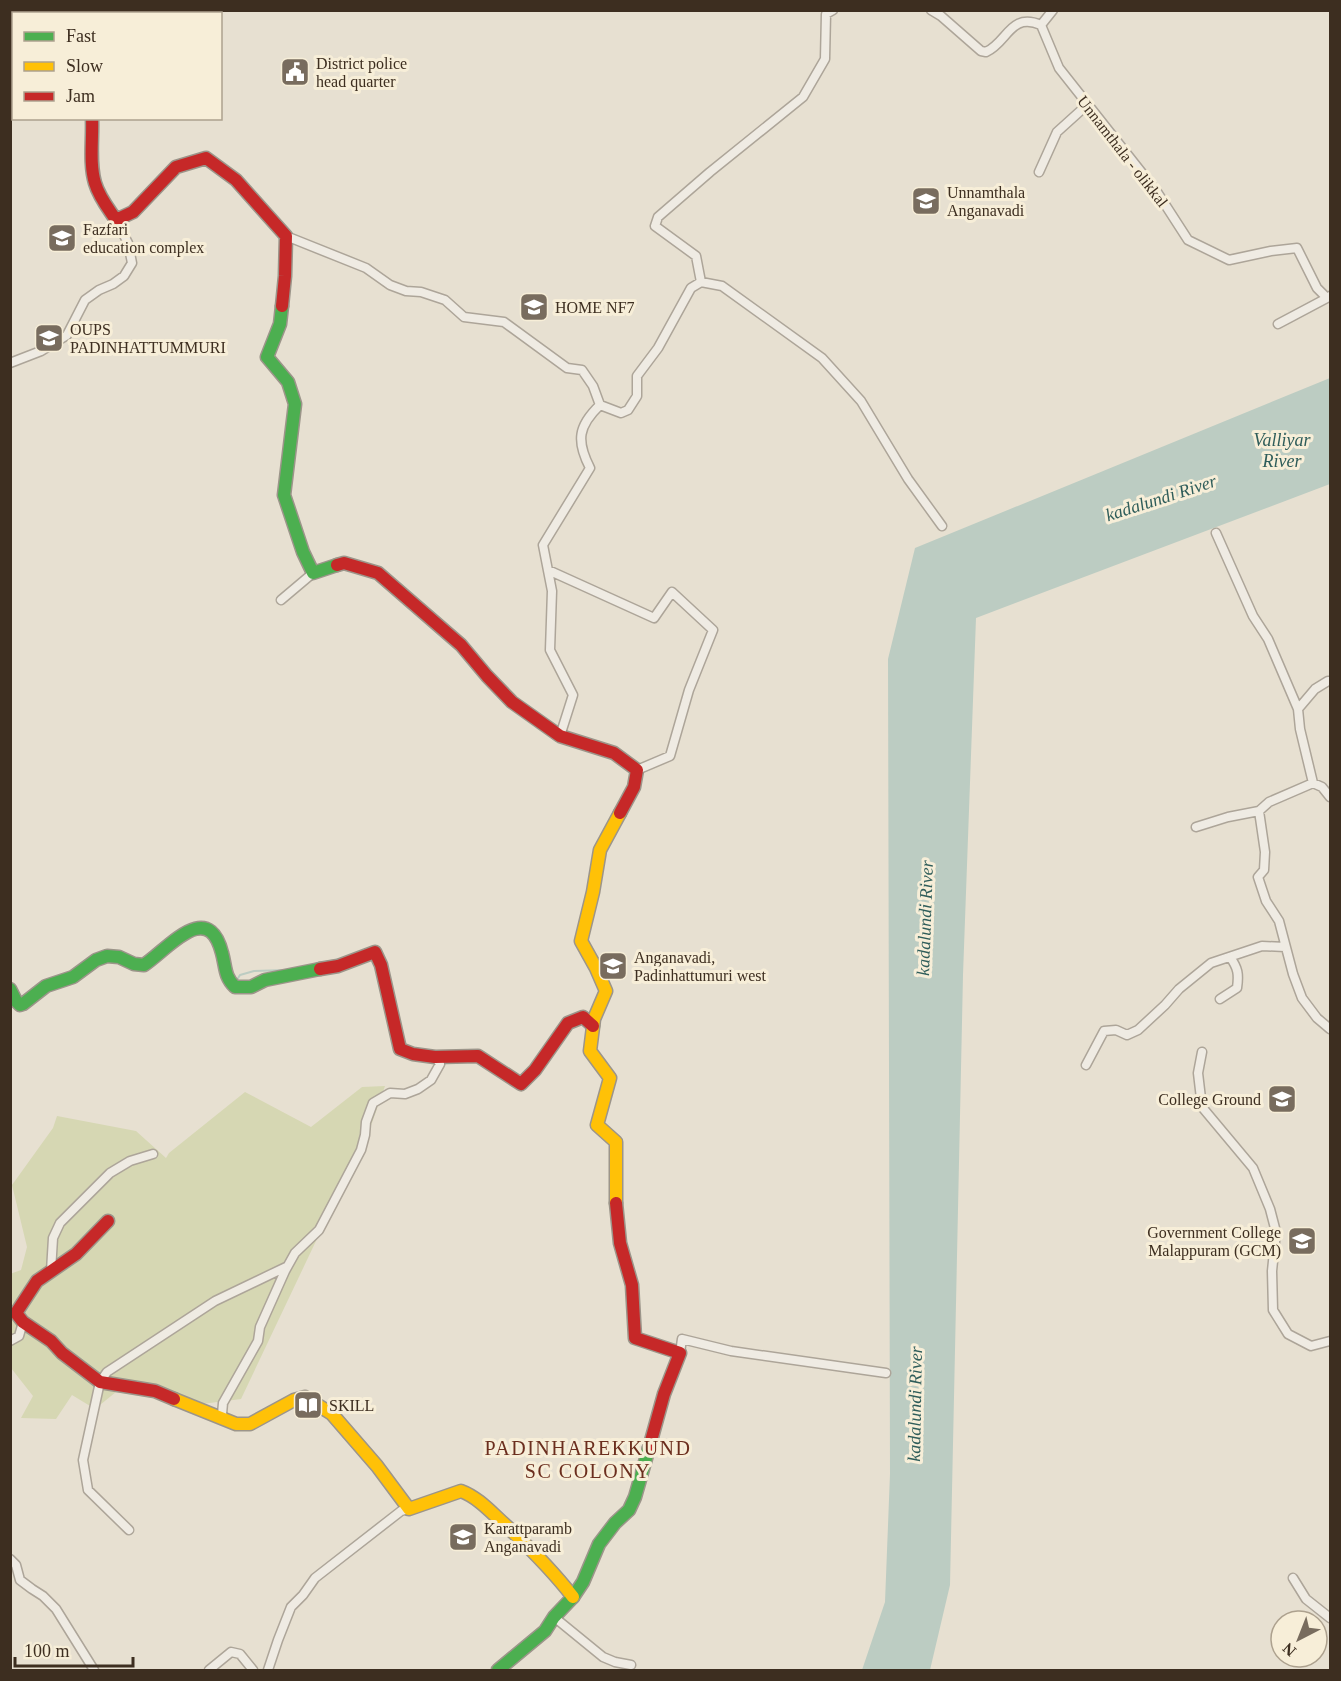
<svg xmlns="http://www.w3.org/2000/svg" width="1341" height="1681" font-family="Georgia,serif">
<rect width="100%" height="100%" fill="#e7e0d1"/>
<path fill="#d6d7b3" d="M385 1086 372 1123 241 1399 194 1405 116 1392 95 1409 72 1395 56 1419 21 1418 33 1396 11 1368 10 1274 21 1270 27 1247 12 1185 53 1128 57 1116 136 1131 166 1158 169 1153 245 1092 311 1127 362 1087Z"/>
<path fill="#bcccc2" d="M1330 378V484L976 618 963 975 950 1585 930 1670H862L885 1602 890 1474 888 659 915 548Z"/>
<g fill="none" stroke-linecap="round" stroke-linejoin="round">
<path stroke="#bcccc2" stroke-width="2" d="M325 962 340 959
M235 983 240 975 254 971 287 970"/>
<g stroke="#ada599" stroke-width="11">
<path id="street" d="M931 10 941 16 981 51 986 52C1008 42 1010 12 1041 25L1059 68 1157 192 1188 240 1229 260 1271 251 1297 248 1317 288 1327 298 1330 296
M1041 25 1053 10
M1039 172 1057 132 1088 104
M286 236 366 268 390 285 406 291 421 292 445 300 464 317 504 322 567 368 582 370 593 386 600 405C578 426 576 441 590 468L543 545 552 591 550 650 573 695 560 736
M701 282 696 256 655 226 658 217 710 172 803 97 825 59 826 14 833 10
M1278 324 1327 298
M10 363 41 351 67 335 85 300 99 290 113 284 124 276 132 263 128 243 116 220
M600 405 621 413 628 410 637 396V376L658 348 691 288 701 282 722 286 822 358 861 401 908 479 942 526
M1216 533 1253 616 1268 639 1298 709
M548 570 654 618 672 592 713 630 689 690 670 756 637 770
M281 600 313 573
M1330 681H1328L1315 689 1298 709 1300 729 1313 783 1269 802 1259 811 1265 852 1264 870 1258 877 1266 901 1279 921 1293 974 1302 998 1317 1018 1330 1029
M1313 783 1322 787 1330 797
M1196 827 1228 817 1259 811
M1220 999 1237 988C1239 974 1238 968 1230 957
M1202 1052 1198 1073 1202 1107 1253 1168 1270 1209 1276 1232 1272 1271 1273 1310 1288 1334 1311 1346 1330 1341
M1086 1065 1104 1031 1116 1030 1127 1035 1138 1030 1165 1005 1179 989 1211 963 1262 946 1285 947
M51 1271 53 1238 60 1223 110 1173 130 1161 153 1154
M10 1341 19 1336 23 1322
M680 1353 682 1339 731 1351 886 1373
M225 1420 222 1414 223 1403 258 1341 260 1327 285 1271 295 1253 319 1230 361 1150 365 1135 366 1122 373 1103 390 1093 405 1094 418 1089 431 1080 440 1064 435 1057
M129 1530 88 1490 83 1460 100 1382 107 1372 215 1301 286 1267 285 1270
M10 1559 16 1565 20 1580 32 1589 43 1596 56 1609 94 1670
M1293 1578 1306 1599 1330 1618
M554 1617 603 1657 615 1662 631 1665
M209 1670 231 1652 240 1654 253 1670
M268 1670 278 1640 291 1607 303 1595 315 1578 401 1511 409 1509"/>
</g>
<g stroke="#9c958a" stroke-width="15">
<path id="fast" d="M53 10 56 14
M282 306 280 324 267 357 288 382 295 404 284 495 303 552 313 573 337 565
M10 989 16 1001 20 1005 23 1004 46 986 73 977 96 960 107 956 119 957 134 964 144 965C168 949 208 898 222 953 226 967 224 976 235 987H251L265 980 320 969
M498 1670 545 1631 554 1617 573 1597 583 1582 599 1544 615 1523 629 1510 635 1497 649 1448"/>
</g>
<g stroke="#9c958a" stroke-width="15">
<path id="slow" d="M616 1203V1142L597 1125 610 1078 590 1051 594 1019 606 991 596 968 581 941 593 892 600 850 620 813
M174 1399 236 1424H250L294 1400 305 1397 332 1414 377 1466 409 1509 461 1491C477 1497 489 1510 502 1522 527 1545 552 1570 573 1597"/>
</g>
<g stroke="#9c958a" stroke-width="15">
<path id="jam" d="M92 118C93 139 89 163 95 183 99 197 108 208 116 220L133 212 176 167 206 158 236 180 286 236 285 276 282 306
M337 565 344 563 378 573 461 645 487 676 512 702 560 736 614 753 637 770 634 787 620 813
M320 969 338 966 375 952 381 965 400 1049 413 1054 435 1057 478 1056 521 1084 535 1070 568 1023 583 1017 593 1026
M616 1203 620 1243 632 1285 635 1338 680 1353 664 1394 649 1448
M108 1221 76 1254 37 1281 16 1313 23 1322 51 1341 62 1353 100 1382 155 1391 174 1399"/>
</g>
<use href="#street" stroke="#efebe3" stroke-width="8"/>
<use href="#fast" stroke="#4caf50" stroke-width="12"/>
<use href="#slow" stroke="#ffc107" stroke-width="12"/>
<use href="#jam" stroke="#c62828" stroke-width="12"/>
</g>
<defs>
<g id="civic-square" transform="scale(1.5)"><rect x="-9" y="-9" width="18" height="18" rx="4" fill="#786c5e" stroke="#f7eed8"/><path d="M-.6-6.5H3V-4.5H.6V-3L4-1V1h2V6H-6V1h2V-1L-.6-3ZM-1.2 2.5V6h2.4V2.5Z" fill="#fff"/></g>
<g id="school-square" transform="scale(1.5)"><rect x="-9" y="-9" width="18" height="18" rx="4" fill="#786c5e" stroke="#f7eed8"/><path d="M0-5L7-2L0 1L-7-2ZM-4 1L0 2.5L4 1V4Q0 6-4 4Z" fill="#fff"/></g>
<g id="university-square" transform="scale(1.5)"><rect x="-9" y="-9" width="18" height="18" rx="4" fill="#786c5e" stroke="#f7eed8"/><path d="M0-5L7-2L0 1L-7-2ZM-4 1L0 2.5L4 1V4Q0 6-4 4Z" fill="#fff"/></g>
<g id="library-square" transform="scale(1.5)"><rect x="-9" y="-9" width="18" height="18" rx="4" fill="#786c5e" stroke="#f7eed8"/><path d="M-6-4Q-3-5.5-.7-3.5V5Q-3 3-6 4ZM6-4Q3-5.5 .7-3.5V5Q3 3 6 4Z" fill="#fff"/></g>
</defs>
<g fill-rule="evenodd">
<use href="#civic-square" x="295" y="72"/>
<use href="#school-square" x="926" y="201"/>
<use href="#school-square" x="62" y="238"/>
<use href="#school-square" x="534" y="307"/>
<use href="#school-square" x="49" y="338"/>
<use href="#school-square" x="613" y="966"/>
<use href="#university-square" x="1282" y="1099"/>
<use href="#university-square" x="1302" y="1241"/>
<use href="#library-square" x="308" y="1405"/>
<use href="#school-square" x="463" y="1537"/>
</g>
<g text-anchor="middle" stroke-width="6" stroke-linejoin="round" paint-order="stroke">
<g font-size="16" fill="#3d2e20" stroke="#f7eed8" text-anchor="start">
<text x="316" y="69">District police<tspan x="316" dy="18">head quarter</tspan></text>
<text x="947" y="198">Unnamthala<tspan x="947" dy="18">Anganavadi</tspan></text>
<text x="83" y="235">Fazfari<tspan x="83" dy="18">education complex</tspan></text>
<text x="555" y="313">HOME NF7</text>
<text x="70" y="335">OUPS<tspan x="70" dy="18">PADINHATTUMMURI</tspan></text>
<text x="634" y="963">Anganavadi,<tspan x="634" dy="18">Padinhattumuri west</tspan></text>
<text x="1261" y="1105" text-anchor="end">College Ground</text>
<text x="1281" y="1238" text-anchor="end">Government College<tspan x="1281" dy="18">Malappuram (GCM)</tspan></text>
<text x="329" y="1411">SKILL</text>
<text x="484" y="1534">Karattparamb<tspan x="484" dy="18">Anganavadi</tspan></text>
</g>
<g font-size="16" fill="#3d2e20" stroke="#f7eed8">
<text transform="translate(1123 151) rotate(52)" y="6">Unnamthala - olikkal</text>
</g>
<g font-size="18" font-style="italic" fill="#2f5d5a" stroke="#f7eed8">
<text x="1282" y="446">Valliyar<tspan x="1282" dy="21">River</tspan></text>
<text transform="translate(1161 498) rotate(-18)" y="6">kadalundi River</text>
<text transform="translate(925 918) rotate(-88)" y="6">kadalundi River</text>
<text transform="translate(915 1404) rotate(-89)" y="6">kadalundi River</text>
</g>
<g font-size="20" letter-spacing="1.5" fill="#6b2e1e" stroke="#f7eed8">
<text x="588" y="1455">PADINHAREKKUND<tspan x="588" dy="23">SC COLONY</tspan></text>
</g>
</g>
<rect width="1341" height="1681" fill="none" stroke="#3d2e20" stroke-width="24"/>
<rect x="12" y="12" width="210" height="108" fill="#f7eed8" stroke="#ada18e" stroke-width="1.5"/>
<rect x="24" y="32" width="30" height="9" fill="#4caf50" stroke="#ada18e" stroke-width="1.5"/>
<text x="66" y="42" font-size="18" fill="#3d2e20">Fast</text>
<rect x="24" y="62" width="30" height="9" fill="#ffc107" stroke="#ada18e" stroke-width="1.5"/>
<text x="66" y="72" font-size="18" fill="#3d2e20">Slow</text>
<rect x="24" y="92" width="30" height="9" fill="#c62828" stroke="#ada18e" stroke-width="1.5"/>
<text x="66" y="102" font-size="18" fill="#3d2e20">Jam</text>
<g transform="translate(1299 1639) rotate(222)"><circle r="28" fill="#f7eed8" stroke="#ada18e" stroke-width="1.5"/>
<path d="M0-4.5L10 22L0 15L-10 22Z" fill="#786c5e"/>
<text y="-9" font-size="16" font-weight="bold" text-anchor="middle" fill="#3d2e20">N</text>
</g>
<path d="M15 1657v9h118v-9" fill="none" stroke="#3d2e20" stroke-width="3"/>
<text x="24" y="1657" font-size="18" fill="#3d2e20" stroke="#f7eed8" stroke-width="4.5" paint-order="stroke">100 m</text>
</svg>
